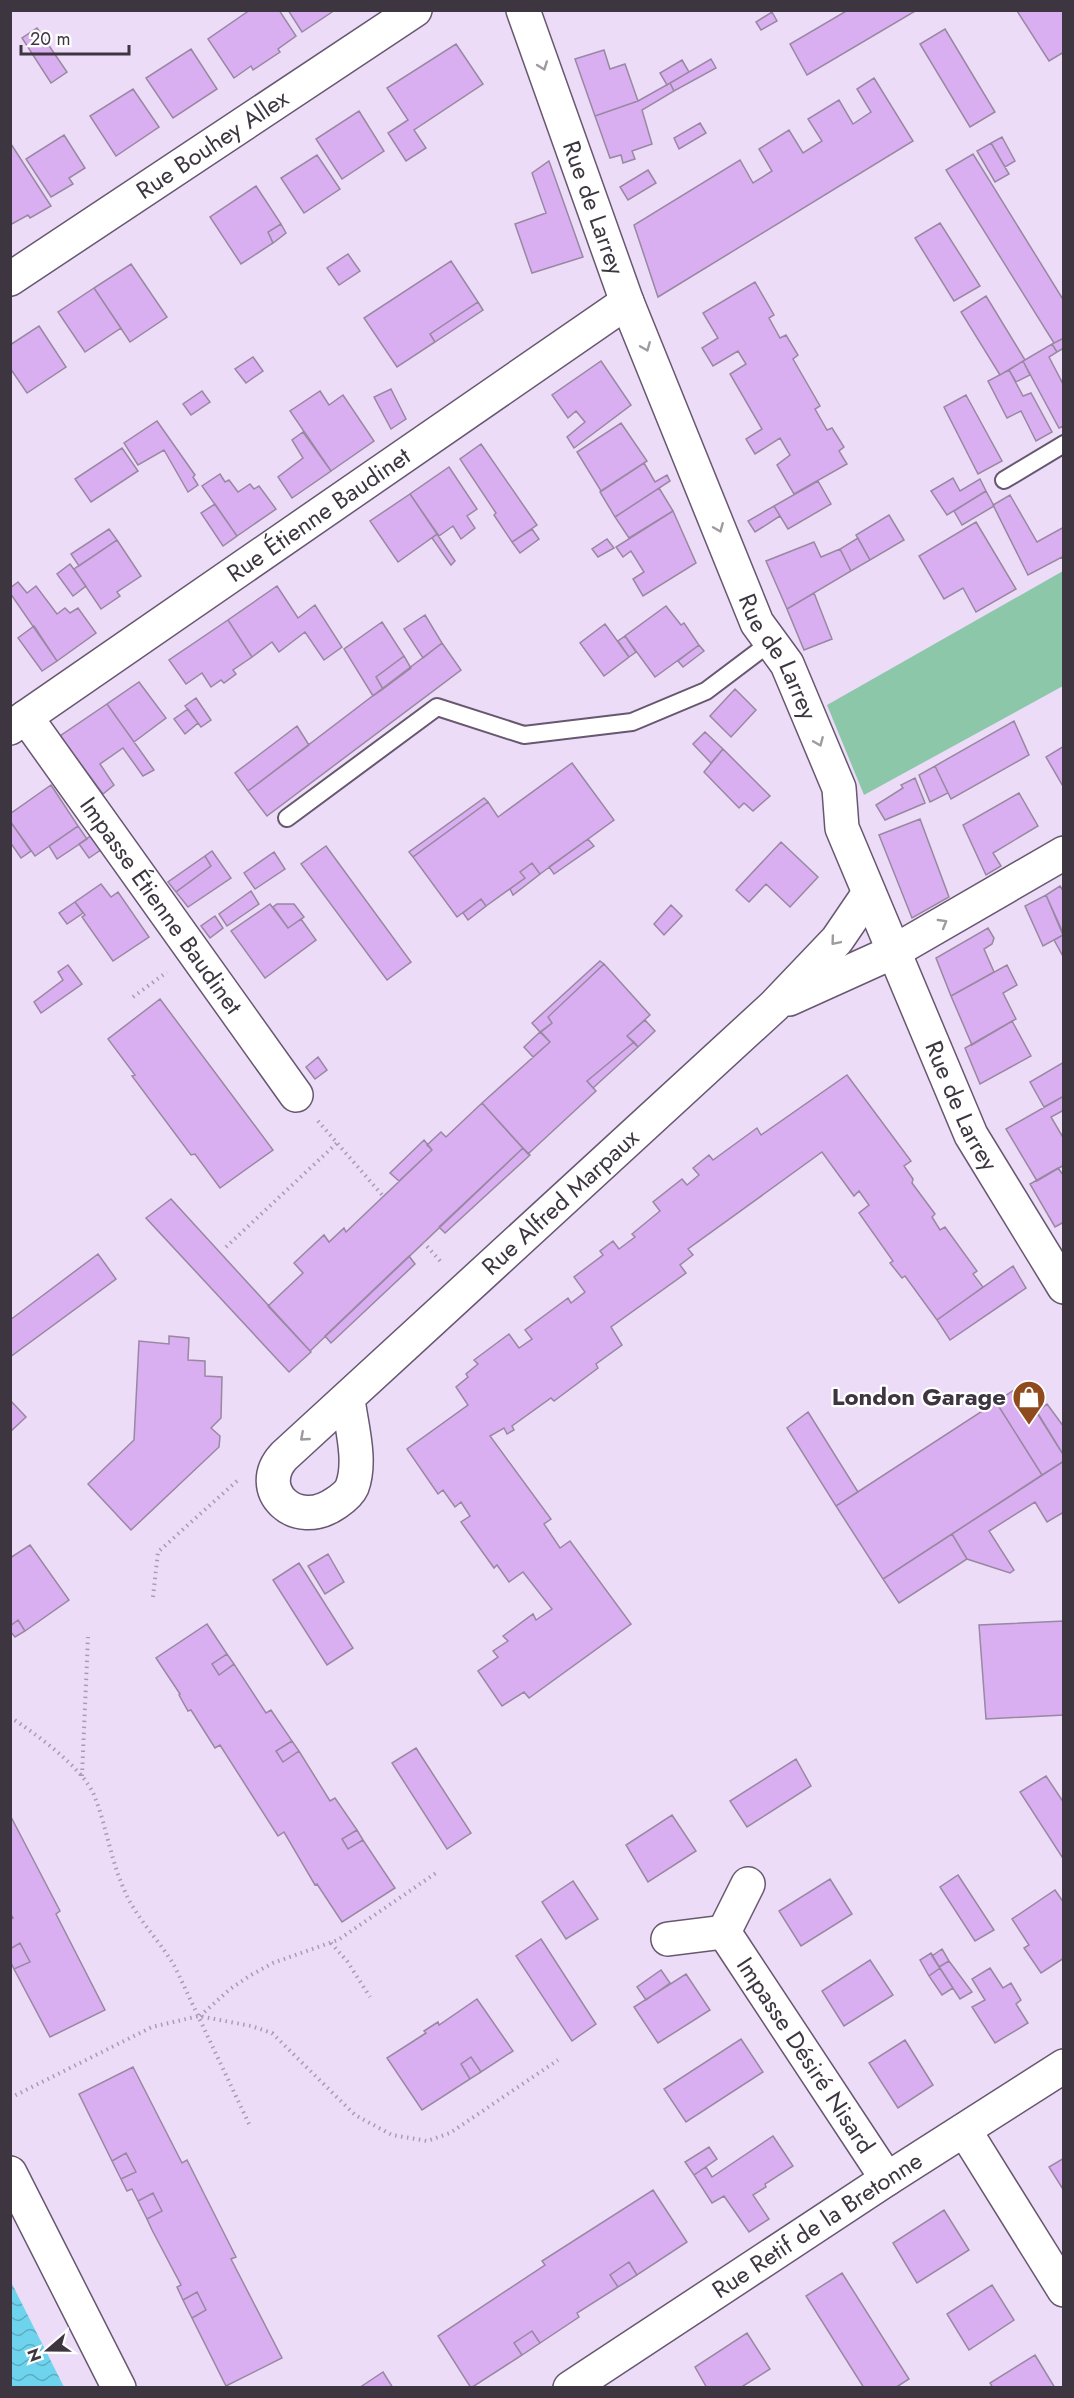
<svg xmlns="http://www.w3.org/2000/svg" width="1074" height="2398" font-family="Jost,sans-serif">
<defs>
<pattern id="water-waves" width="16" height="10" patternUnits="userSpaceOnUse" patternTransform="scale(1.5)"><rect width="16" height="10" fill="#6ed4ed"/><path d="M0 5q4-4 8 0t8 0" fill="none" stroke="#5cadc2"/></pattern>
</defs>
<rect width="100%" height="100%" fill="#eddcf8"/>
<path fill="#8dc7a9" d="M1063 571V686L864 795 827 705Z"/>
<path fill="url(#water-waves)" d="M10 2280 64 2387H11Z"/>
<path fill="#d9aff1" stroke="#9888a1" stroke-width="1.5" d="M250 10H279L296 36 278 49 280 52 253 70 251 66 234 78 208 39Z
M288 10H335L302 32Z
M848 10H917L807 75 790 44Z
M1064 10V52L1049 61 1017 11Z
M772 12 777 21 761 30 756 22Z
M37 28 67 72 51 83 22 38Z
M945 29 995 112 970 127 920 44Z
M456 44 483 84 414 130 426 148 406 161 388 133 408 120 387 88Z
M191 49 217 89 173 118 146 78Z
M604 50 610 69 625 64 638 101 595 116 575 59Z
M711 59 716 68 674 91 670 83Z
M682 60 689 72 667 85 660 73Z
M874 78 913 141 658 297 634 225 740 160 753 183 772 171 759 149 789 130 803 153 822 141 808 119 839 100 853 124 871 112 857 89Z
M670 83 674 91 642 110 652 144 632 151 635 159 623 163 621 155 610 158 595 116 638 101Z
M133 89 159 127 116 156 90 116Z
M359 111 384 151 342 179 316 139Z
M700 123 706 133 679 149 674 138Z
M64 135 85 168 69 178 73 184 51 197 26 159Z
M1002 137 1015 161 1005 167 991 143Z
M991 143 1009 174 995 182 977 151Z
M11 144 51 206 30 218 28 215 10 225Z
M973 154 1064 301V338L1054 343 946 170Z
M317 155 340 189 304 213 281 178Z
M549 161 583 257 532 273 515 224 546 213 532 173Z
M648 170 656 183 628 200 620 187Z
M256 186 281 224 268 232 273 243 241 264 210 217Z
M940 223 980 286 954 301 915 238Z
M281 224 286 233 273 243 268 232Z
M348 254 360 271 339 285 327 268Z
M451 261 478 302 430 334 435 342 397 367 364 318Z
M131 264 167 317 130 342 94 288Z
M755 282 774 315 769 318 780 338 786 335 798 355 793 359 820 406 815 409 827 430 832 428 844 447 839 451 847 464 794 494 777 465 790 455 780 438 755 454 746 439 762 429 730 374 746 364 738 351 713 366 702 348 718 338 703 313Z
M94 288 121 328 85 352 58 312Z
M986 296 1025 360 1000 375 961 312Z
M478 302 483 310 435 342 430 334Z
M39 326 66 367 27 393 10 368V345Z
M1064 338V348L1057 352 1052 344Z
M1052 344 1057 352 1049 357 1064 386V426L1059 428 1023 361Z
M253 357 263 371 246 383 235 369Z
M601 361 631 405 574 448 567 437 585 422 576 411 568 418 552 395Z
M1023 361 1030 375 1016 382 1009 370Z
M1009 370 1023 396 1031 393 1052 432 1036 441 1021 411 1007 418 988 381Z
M391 389 406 419 391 429 374 397Z
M202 391 210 402 191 415 183 404Z
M320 391 329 405 343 395 374 441 331 471 290 411Z
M966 395 1002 461 978 474 944 407Z
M157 421 195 475 193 477 198 485 188 492 164 450 138 465 124 443Z
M621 423 647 461 601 491 577 452Z
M303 432 331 471 292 498 278 477 303 458 292 440Z
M481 444 537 525 512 542 494 515 496 513 460 459Z
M122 448 138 471 91 502 75 479Z
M644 463 655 482 667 475 670 481 615 517 600 492Z
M449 467 477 509 467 516 475 528 461 539 453 526 439 536 410 494Z
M220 474 225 482 229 480 238 492 250 484 254 489 259 486 276 509 237 536 202 486Z
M953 478 960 491 980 479 986 491 947 515 931 491Z
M818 481 831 504 788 529 774 506Z
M659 488 673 511 629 538 615 517Z
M986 491 994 506 962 525 954 511Z
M410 494 437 534 398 562 370 521Z
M1010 495 1037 542 1064 527V561L1062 557 1028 575 993 505Z
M215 504 237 536 223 546 201 513Z
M774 506 780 516 755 532 748 521Z
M673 511 696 563 643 596 633 579 644 572 631 551 623 557 616 547Z
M889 515 904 540 870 560 856 535Z
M976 522 1016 589 976 612 963 588 944 599 919 556Z
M109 529 117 540 79 566 71 554Z
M532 529 539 539 520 553 512 542Z
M437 534 455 561 451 565 432 538Z
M858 538 870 560 851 571 840 549Z
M607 539 614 548 598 557 592 549Z
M117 540 141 576 117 592 120 596 101 609 74 569Z
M814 542 821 557 840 549 851 571 787 609 766 561Z
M70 564 86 586 73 596 57 574Z
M18 582 27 593 36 586 57 614 65 608 70 613 78 608 96 633 57 661 10 593V588Z
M277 586 298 618 315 605 342 647 324 660 305 632 279 652 272 642 252 657 228 620Z
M814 593 832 639 804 650 787 609Z
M666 606 681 625 684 623 699 645 655 677 625 636Z
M425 615 442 643 423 658 404 629Z
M228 620 252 657 233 670 236 674 224 683 221 680 211 687 202 673 186 684 169 660Z
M382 622 404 656 376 677 383 689 373 696 344 649Z
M605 624 629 657 604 676 580 643Z
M34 626 57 661 42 671 18 638Z
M625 636 636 652 629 657 618 641Z
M442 643 461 670 267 816 248 791Z
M699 645 704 651 683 667 678 661Z
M404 656 411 668 383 689 376 677Z
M139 682 166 718 134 742 107 704Z
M735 689 756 710 731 737 710 716Z
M196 698 211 720 201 727 185 706Z
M107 704 154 770 143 776 123 748 100 764 114 785 103 794 60 736Z
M188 709 198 723 185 734 174 719Z
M1014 721 1029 755 951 799 935 766Z
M297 726 309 745 248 791 235 773Z
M705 732 723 749 711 763 693 744Z
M1064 746V788L1046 757Z
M723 749 770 796 753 811 744 803 739 808 704 772Z
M572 763 614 820 540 874 532 863 520 872 525 878 486 906 481 899 457 917 413 857 488 802 498 817Z
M935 766 948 793 930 802 919 775Z
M915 778 925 803 885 820 876 805 903 788 901 785Z
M51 785 78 826 35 856 10 821V814Z
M1019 793 1038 826 993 853 1001 866 986 875 963 825Z
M484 798 488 802 413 857 409 852Z
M920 819 949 897 912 918 879 835Z
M10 821 31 851 21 858 10 842Z
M78 826 87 839 57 859 49 846Z
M95 833 105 847 89 858 79 844Z
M588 839 594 846 554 874 549 867Z
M781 842 818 877 790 907 766 884 749 902 736 890Z
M326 846 411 962 387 980 301 864Z
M212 851 231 878 188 907 176 892 211 866 205 856Z
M274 852 285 869 255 889 244 873Z
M205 856 211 866 176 892 168 882Z
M532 863 540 874 513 895 510 889 525 878 520 872Z
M101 884 111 897 118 892 149 937 113 961 82 917 85 915 75 902Z
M1060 886 1064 892V935L1046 895Z
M251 891 259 904 227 926 219 914Z
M1046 895 1063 935 1043 946 1025 906Z
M481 899 486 906 468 920 463 913Z
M75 902 83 913 67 924 59 913Z
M270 904 288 928 301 919 316 940 265 978 231 931Z
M277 904H294L304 917 288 928 273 907Z
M671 905 682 916 664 935 654 924Z
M215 916 223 928 210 938 201 926Z
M988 928 994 938 992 944 984 949 994 972 951 996 936 958Z
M1063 935H1064V958L1054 940Z
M600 961 604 964 548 1017 552 1023 540 1032 532 1023Z
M604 964 650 1015 627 1036 634 1042 587 1081 596 1091 528 1154 482 1103 550 1042 541 1032 552 1023 548 1017Z
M68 965 82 984 41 1013 34 1002 63 980 58 972Z
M1007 965 1017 985 1003 993 1016 1019 972 1045 951 996Z
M160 999 273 1150 220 1188 195 1154 191 1155 132 1076 135 1075 108 1039Z
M645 1020 655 1031 638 1047 627 1036Z
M1012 1021 1031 1056 980 1084 965 1048Z
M540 1032 550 1042 533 1057 524 1047Z
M634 1042 638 1047 593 1088 587 1081Z
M318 1057 327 1070 315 1079 306 1067Z
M1064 1062V1096L1044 1107 1030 1082Z
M847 1075 911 1161 904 1166 913 1179 912 1183 935 1214 932 1217 940 1230 945 1227 977 1271 973 1274 983 1287 937 1320 905 1276 902 1278 890 1263 893 1261 859 1213 869 1205 859 1191 854 1196 822 1152 688 1249 693 1255 680 1265 686 1273 611 1327 622 1345 596 1364 598 1368 554 1401 551 1398 512 1426 514 1430 507 1434 504 1428 490 1436 551 1519 544 1524 560 1548 570 1541 631 1624 529 1698 524 1692 502 1706 478 1671 498 1657 493 1651 508 1641 503 1636 533 1614 536 1620 552 1609 523 1572 509 1582 497 1565 494 1568 461 1522 470 1516 461 1502 455 1507 443 1490 438 1494 407 1449 468 1405 456 1387 468 1377 466 1374 478 1364 474 1360 509 1334 519 1348 532 1339 525 1330 568 1298 571 1303 585 1292 574 1277 603 1255 600 1251 613 1241 619 1249 635 1237 632 1234 660 1211 653 1202 682 1179 687 1185 699 1175 693 1168 709 1155 713 1160 757 1128 761 1135Z
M1064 1096V1110L1051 1117 1064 1139V1165L1037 1181 1006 1129Z
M482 1103 523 1148 310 1351 268 1306 303 1273 294 1263 324 1235 329 1242 344 1228 346 1232 432 1150 427 1145 441 1132 446 1137Z
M424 1140 432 1150 399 1181 390 1173Z
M523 1148 530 1155 445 1233 439 1227Z
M1058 1168 1064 1176V1222L1055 1227 1030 1184Z
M171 1199 311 1352 289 1372 146 1218Z
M98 1254 116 1279 10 1357V1320Z
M409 1256 415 1264 331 1343 325 1336Z
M1013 1266 1026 1288 950 1340 937 1320Z
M169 1336 189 1338 188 1360 205 1361V1376L222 1377 221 1418 211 1428 220 1436 219 1447 131 1530 88 1484 134 1440 139 1341 169 1344Z
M1020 1386 1064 1456V1461L1042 1475 996 1402Z
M10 1400 26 1417 10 1432Z
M996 1402 1042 1475 883 1579 836 1506Z
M1047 1404 1064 1427V1456L1037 1412Z
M808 1412 858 1492 836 1506 787 1428Z
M1064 1461V1512L1047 1522 1035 1502 989 1531 1014 1570 1010 1573 967 1559 952 1534Z
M952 1534 967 1559 899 1603 883 1579Z
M30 1545 69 1600 25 1631 18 1620 10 1626V1558Z
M328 1554 344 1582 325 1594 308 1566Z
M299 1563 353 1648 327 1665 273 1580Z
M18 1620 25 1631 15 1637 10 1631V1626Z
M1064 1621V1715L986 1719 979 1625Z
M207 1624 227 1654 212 1664 219 1675 234 1664 266 1713 271 1710 292 1741 276 1751 283 1762 299 1751 330 1801 335 1798 357 1830 342 1839 348 1849 363 1840 395 1888 342 1922 317 1884 315 1885 284 1832 278 1836 220 1745 215 1748 191 1710 188 1711 179 1695 180 1694 156 1658Z
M227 1654 234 1664 219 1675 212 1664Z
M292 1741 299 1751 283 1762 276 1751Z
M416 1748 471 1833 447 1849 392 1763Z
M796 1759 811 1786 747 1827 730 1801Z
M1046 1776 1064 1803V1860L1020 1792Z
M10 1815 60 1911 56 1914 105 2010 50 2037 14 1969 30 1962 20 1943 10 1949V1920L13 1918 10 1913Z
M672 1815 696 1851 648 1882 626 1845Z
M357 1830 363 1840 348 1849 342 1839Z
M958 1875 994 1930 975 1941 940 1887Z
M830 1879 852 1914 801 1946 779 1911Z
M573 1881 598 1919 566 1939 542 1902Z
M1055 1890 1064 1903V1958L1041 1973 1024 1948 1029 1945 1012 1919Z
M541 1939 596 2024 572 2041 516 1956Z
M20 1943 30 1962 14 1969 10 1961V1949Z
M942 1949 949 1961 939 1967 932 1956Z
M931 1953 940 1968 929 1976 920 1960Z
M870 1960 893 1995 844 2026 822 1991Z
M949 1961 972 1992 960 1999 939 1967Z
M940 1968 953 1988 942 1995 929 1976Z
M990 1968 1003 1988 1011 1983 1021 2000 1016 2004 1028 2023 995 2043 972 2007 985 2000 972 1979Z
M661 1970 670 1983 646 2000 637 1987Z
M686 1974 710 2010 658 2043 634 2007Z
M477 1999 513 2051 481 2072 471 2057 461 2064 470 2079 422 2110 387 2058 426 2033 424 2031 438 2022 439 2025Z
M741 2039 763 2072 686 2122 664 2089Z
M905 2040 933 2085 898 2108 869 2063Z
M471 2057 481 2072 470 2079 461 2064Z
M133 2067 182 2163 187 2160 236 2257 231 2259 282 2358 226 2386 192 2318 206 2310 197 2292 183 2300 177 2287 181 2285 152 2230 147 2219 162 2211 153 2193 138 2201 132 2189 127 2191 121 2179 136 2172 126 2153 112 2161 79 2094Z
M773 2136 793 2166 765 2184 766 2187 753 2195 769 2219 749 2232 724 2196 712 2203 694 2175 706 2167 712 2177Z
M709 2147 717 2159 694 2175 685 2162Z
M126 2153 136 2172 121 2179 112 2161Z
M1064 2158V2191L1049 2167Z
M653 2190 687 2242 637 2275 629 2262 610 2275 618 2287 577 2313 579 2317 540 2343 532 2331 514 2343 522 2355 471 2388 438 2336 545 2265 542 2261Z
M153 2193 162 2211 147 2219 138 2201Z
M944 2210 969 2250 917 2283 893 2243Z
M629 2262 637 2275 618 2287 610 2275Z
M842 2273 909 2379 895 2388H864L806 2296Z
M992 2285 1014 2320 969 2350 947 2314Z
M197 2292 206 2310 192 2318 183 2300Z
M532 2331 540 2343 522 2355 514 2343Z
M747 2333 770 2369 740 2388H707L695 2367Z
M1035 2355 1055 2388H993L990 2383Z
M383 2372 393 2388H359Z"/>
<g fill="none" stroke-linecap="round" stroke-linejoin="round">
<g stroke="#675870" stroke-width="20">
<path id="lane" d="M1004 480 1064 444
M287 818 437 707 524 735 632 722 706 691 771 642"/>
</g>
<g stroke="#675870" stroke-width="36">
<g id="street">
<path id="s1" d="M523 10 627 302 757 623 787 664 839 788 842 828 971 1135 1064 1287"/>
<path id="s2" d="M10 279 415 10"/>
<path id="s3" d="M26 717 296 1095"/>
<path id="s4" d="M10 728 627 302"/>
<path d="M789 999 893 952 1064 853"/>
<path id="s5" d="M348 1399C351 1425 362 1461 352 1487 349 1494 342 1499 336 1503 295 1532 253 1489 284 1456L774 1006 837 940 869 893"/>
<path id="s6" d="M724 1932 887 2179"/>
<path d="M724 1932 748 1884"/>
<path d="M668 1939 724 1932"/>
<path d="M965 2131 1064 2290"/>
<path d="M10 2173 119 2388"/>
<path id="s7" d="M570 2388 887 2179 1064 2066"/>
</g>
</g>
<path stroke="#a99cb2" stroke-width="4" stroke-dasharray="1.5 4.5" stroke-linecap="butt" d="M133 997 167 972
M318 1121 383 1196
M423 1242 443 1264
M226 1247 337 1143
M153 1597 158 1552 239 1479
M10 1717C36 1734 82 1767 94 1795 106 1824 110 1857 123 1887 135 1918 159 1939 175 1967L250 2126
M82 1776 88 1637
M331 1943 347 1961 370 1997
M200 2016 230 1989 251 1975 273 1963 338 1940 436 1873
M10 2098 152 2027 199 2016 251 2026 272 2033 355 2115 392 2135 427 2141 450 2133 558 2060"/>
<use href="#lane" stroke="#fff" stroke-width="16"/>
<use href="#street" stroke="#fff" stroke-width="33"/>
</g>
<defs><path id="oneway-chevron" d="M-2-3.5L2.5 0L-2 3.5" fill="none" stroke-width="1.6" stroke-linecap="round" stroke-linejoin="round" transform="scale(1.5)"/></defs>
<g stroke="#9e9aa0">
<use href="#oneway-chevron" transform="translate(543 66) rotate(70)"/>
<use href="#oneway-chevron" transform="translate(646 347) rotate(68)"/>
<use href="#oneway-chevron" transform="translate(719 528) rotate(68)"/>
<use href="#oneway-chevron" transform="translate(819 742) rotate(67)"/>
<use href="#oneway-chevron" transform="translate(943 923) rotate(-30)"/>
<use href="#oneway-chevron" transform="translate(835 941) rotate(130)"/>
<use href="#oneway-chevron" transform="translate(304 1437) rotate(139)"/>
</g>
<defs>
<g id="shop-pin" transform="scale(1.725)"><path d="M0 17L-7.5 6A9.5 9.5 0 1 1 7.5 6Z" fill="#8f4b1d" stroke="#fff"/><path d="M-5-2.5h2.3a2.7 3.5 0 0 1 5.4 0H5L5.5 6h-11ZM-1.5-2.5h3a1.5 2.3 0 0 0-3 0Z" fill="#fff"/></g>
</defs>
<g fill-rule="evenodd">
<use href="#shop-pin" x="1029" y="1397"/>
</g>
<g text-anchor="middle" stroke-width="4.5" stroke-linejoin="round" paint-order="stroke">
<g font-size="24" fill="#3d3641" stroke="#fff">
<text dy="8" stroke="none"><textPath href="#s2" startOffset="243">Rue Bouhey Allex</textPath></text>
<text dy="8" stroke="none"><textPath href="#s1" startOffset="210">Rue de Larrey</textPath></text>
<text dy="8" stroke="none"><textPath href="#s4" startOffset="375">Rue Étienne Baudinet</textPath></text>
<text dy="8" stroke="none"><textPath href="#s1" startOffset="696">Rue de Larrey</textPath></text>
<text dy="8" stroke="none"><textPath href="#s3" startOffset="232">Impasse Étienne Baudinet</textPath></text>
<text dy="8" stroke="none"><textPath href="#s1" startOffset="1184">Rue de Larrey</textPath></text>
<text dy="8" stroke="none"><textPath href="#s5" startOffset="597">Rue Alfred Marpaux</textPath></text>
<text dy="8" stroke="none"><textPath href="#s6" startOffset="148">Impasse Désiré Nisard</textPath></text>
<text dy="8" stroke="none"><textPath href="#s7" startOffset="296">Rue Retif de la Bretonne</textPath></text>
</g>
<g font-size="24" font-weight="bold" fill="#3d3641" stroke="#fff" text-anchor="end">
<text x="1006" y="1405">London Garage</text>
</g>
</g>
<rect width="1074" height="2398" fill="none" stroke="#3d3641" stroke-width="24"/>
<g transform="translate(48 2350) rotate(250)" stroke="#ffffff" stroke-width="4.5" paint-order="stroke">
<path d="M0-4.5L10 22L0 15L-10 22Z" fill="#3d3641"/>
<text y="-9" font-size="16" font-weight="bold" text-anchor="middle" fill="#3d3641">N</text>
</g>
<path d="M21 45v9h108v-9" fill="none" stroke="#3d3641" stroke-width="3"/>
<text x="30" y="45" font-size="18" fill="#3d3641" stroke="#ffffff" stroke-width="4.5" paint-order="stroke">20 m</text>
</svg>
